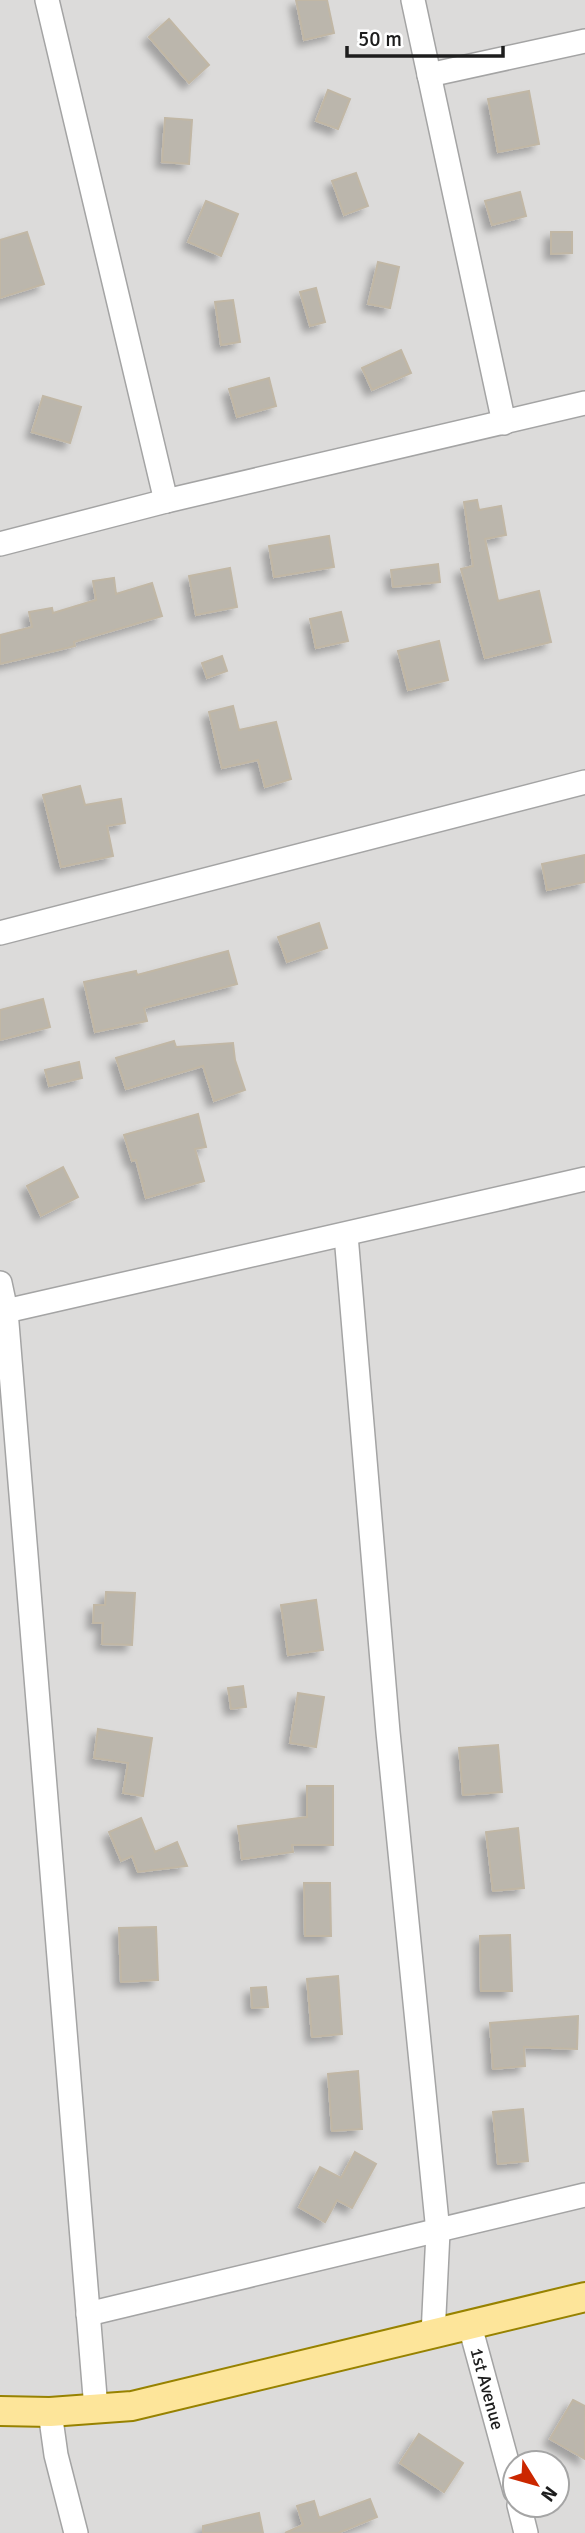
<svg xmlns="http://www.w3.org/2000/svg" width="585" height="2533" font-family="Signika,sans-serif">
<defs>
<filter id="shadow"><feDropShadow dx="-6" dy="6" stdDeviation="3.5" flood-color="#0004"/></filter>
</defs>
<rect width="100%" height="100%" fill="#efede3"/>
<path fill="#dcdbda" fill-rule="evenodd" d="M0 0H585V2533H0ZM515 2463H557V2505H515Z"/>
<path fill="#bbb6ac" stroke="#c1b7a5" stroke-width="2" filter="url(#shadow)" d="M296 0H327L334 33 304 40Z
M169 19 209 65 189 83 149 37Z
M328 90 350 99 338 129 316 121Z
M529 91 539 144 498 152 488 99Z
M165 118 192 120 189 164 162 162Z
M356 173 368 206 344 215 332 181Z
M520 192 526 216 492 225 485 201Z
M206 201 238 214 221 256 188 242Z
M27 232 44 284 0 298V240Z
M551 232H572V253L551 254Z
M378 262 399 267 390 308 368 304Z
M316 288 325 322 310 326 300 292Z
M233 300 240 342 221 345 215 302Z
M401 350 411 373 372 390 362 368Z
M269 378 276 406 237 417 229 389Z
M43 396 81 407 70 443 32 432Z
M477 500 479 510 501 506 506 535 485 539 498 601 539 591 551 642 485 658 461 569 473 566 464 502Z
M329 536 334 567 274 577 269 546Z
M438 564 440 582 393 587 391 570Z
M230 568 237 607 196 615 189 576Z
M114 578 116 594 152 583 162 616 74 642 75 646 0 664V635L32 627 29 612 52 608 53 613 96 600 93 581Z
M341 612 348 641 316 648 310 619Z
M439 641 448 680 408 690 398 651Z
M222 656 227 671 207 678 202 663Z
M233 706 239 730 276 722 291 779 265 787 258 760 222 768 209 712Z
M80 786 85 805 121 799 125 823 107 826 113 856 61 867 43 795Z
M585 855V882L547 890 542 864Z
M319 923 327 948 287 962 278 937Z
M228 951 237 984 144 1008 147 1021 95 1032 84 982 136 971 137 975Z
M43 999 50 1027 0 1040V1010Z
M174 1041 176 1047 233 1043 235 1060 245 1090 214 1101 203 1066 126 1089 116 1058Z
M79 1062 82 1078 49 1086 45 1070Z
M198 1114 206 1147 195 1149 204 1181 146 1198 136 1160 132 1161 124 1135Z
M63 1167 78 1197 41 1216 27 1186Z
M106 1592 135 1593 132 1645 102 1644 103 1623H93L94 1605H105Z
M316 1600 323 1650 288 1655 281 1605Z
M243 1686 246 1707 231 1709 228 1688Z
M298 1693 324 1697 316 1747 290 1743Z
M98 1729 152 1738 143 1796 123 1793 128 1763 94 1758Z
M498 1745 502 1792 463 1795 459 1748Z
M307 1786H333V1845H292L293 1852 242 1859 238 1826 307 1817Z
M141 1818 155 1852 177 1842 187 1866 138 1872 132 1856 121 1861 109 1832Z
M518 1828 524 1888 493 1891 486 1832Z
M304 1883H330L331 1936H305Z
M156 1927 158 1980 121 1982 119 1928Z
M510 1935 512 1991H481L480 1936Z
M338 1976 342 2034 312 2037 307 1979Z
M266 1987 268 2007 252 2008 251 1988Z
M578 2016 577 2049 524 2047 525 2066 493 2069 490 2023Z
M358 2071 362 2129 332 2131 328 2074Z
M523 2109 528 2161 498 2164 493 2112Z
M355 2152 376 2164 352 2208 337 2200 325 2222 299 2207 320 2167 341 2178Z
M573 2400 585 2406V2459L550 2439Z
M419 2434 463 2463 444 2492 400 2463Z
M370 2499 377 2517 338 2533H285L303 2525 297 2506 314 2501 319 2518Z
M259 2513 263 2533H203V2526Z"/>
<g fill="none" stroke-linecap="round" stroke-linejoin="round">
<g stroke="#a4a4a4" stroke-width="26">
<g id="minor">
<path d="M47 0 166 501"/>
<path d="M413 0 504 423"/>
<path d="M429 75 585 41"/>
<path d="M0 544 166 501 585 403"/>
<path d="M0 933 585 782"/>
<path d="M346 1235 388 1732 438 2232 433 2335"/>
<path d="M0 1283 6 1311 96 2409"/>
<path d="M6 1311 585 1179"/>
<path d="M88 2314 585 2195"/>
<path id="s1" d="M470 2326 515 2491"/>
<path d="M50 2412 56 2455 76 2533"/>
<path d="M519 2505 526 2533"/>
</g>
</g>
<g stroke="#978200" stroke-width="32">
<path id="major" d="M0 2411 50 2412 132 2406 585 2297"/>
</g>
<use href="#minor" stroke="#fff" stroke-width="23"/>
<use href="#major" stroke="#fde59a" stroke-width="28"/>
</g>
<g text-anchor="middle" stroke-width="5" stroke-linejoin="round" paint-order="stroke">
<g font-size="18" fill="#1d1d1d" stroke="#fff">
<text dy="6" stroke="none"><textPath href="#s1" startOffset="65">1st Avenue</textPath></text>
</g>
</g>
<g transform="translate(536 2484) rotate(127)"><circle r="33" fill="#ffffff" stroke="#a5a5a5" stroke-width="2"/>
<path d="M0-5L12 26L0 18L-12 26Z" fill="#cb2700"/>
<text y="-10" font-size="19" font-weight="bold" text-anchor="middle" fill="#1d1d1d">N</text>
</g>
<path d="M347 46v10h156v-10" fill="none" stroke="#1d1d1d" stroke-width="3.5"/>
<text x="358" y="46" font-size="21" fill="#1d1d1d" stroke="#ffffff" stroke-width="5" paint-order="stroke">50 m</text>
</svg>
